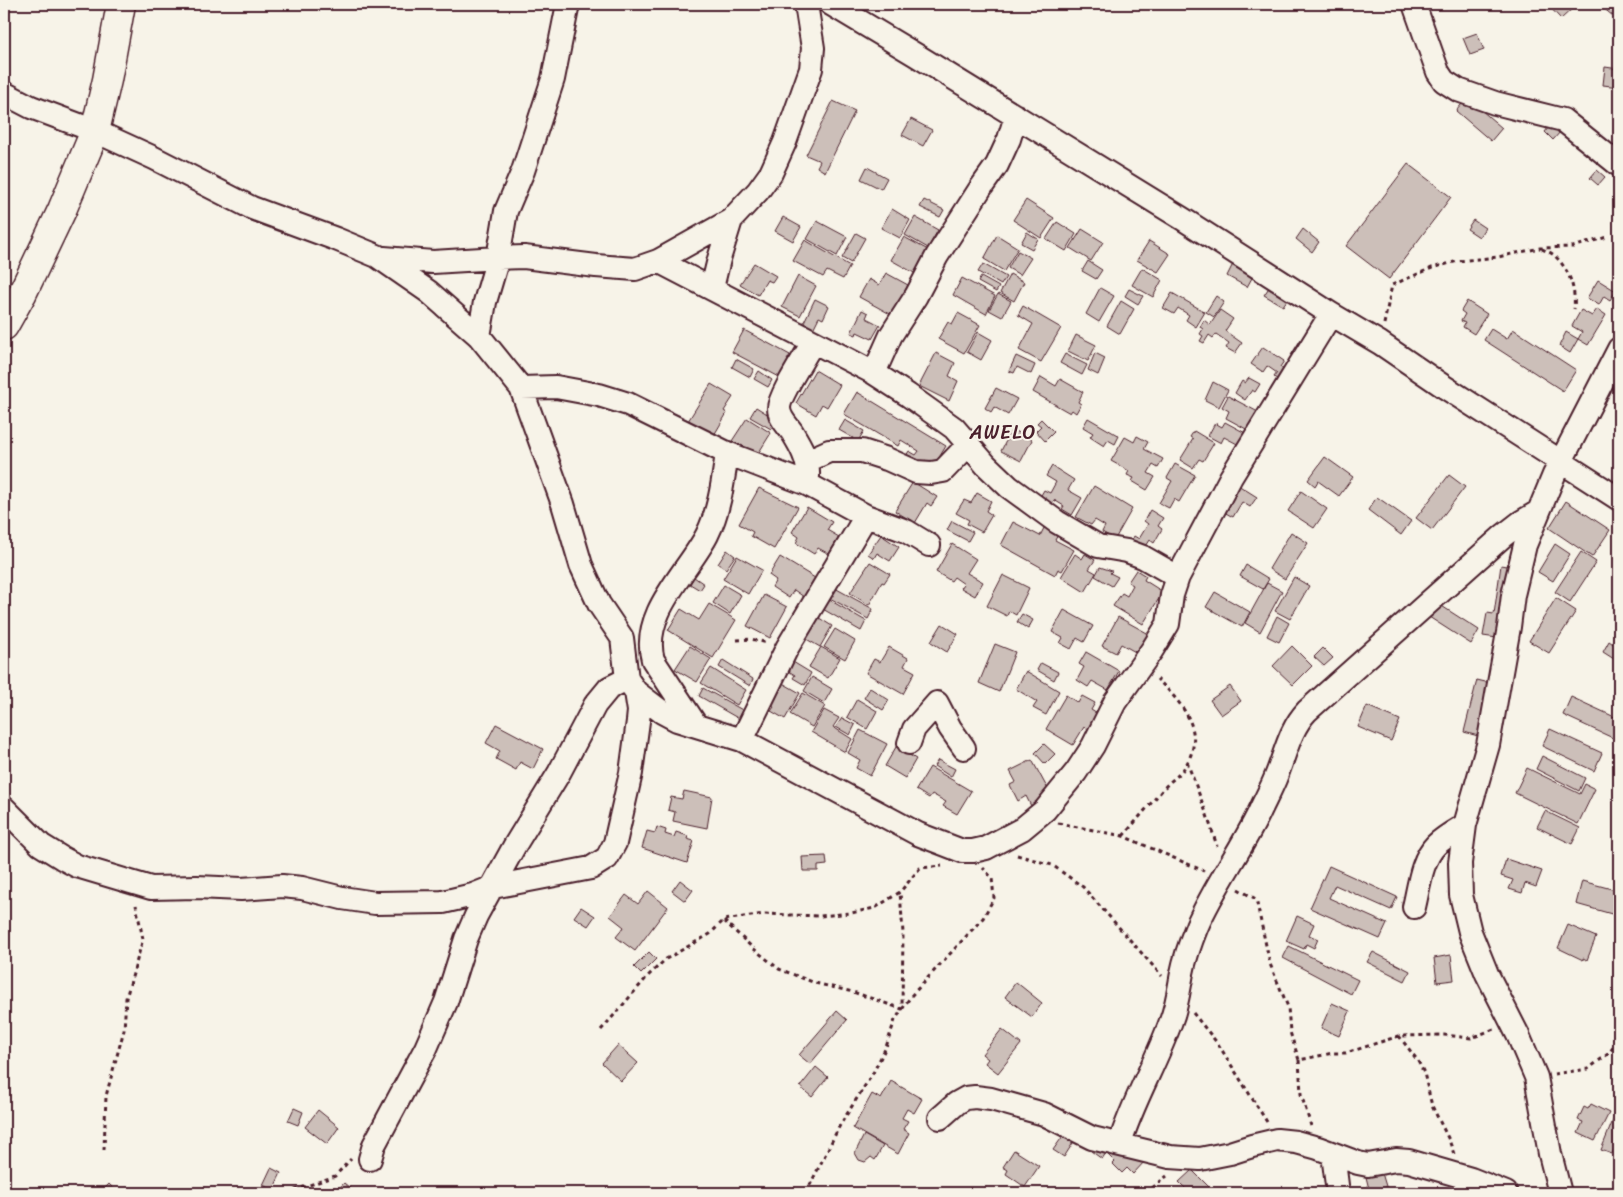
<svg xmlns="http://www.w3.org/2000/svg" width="1623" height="1197" font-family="Sriracha,sans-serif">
<rect width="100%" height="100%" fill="#f7f3e8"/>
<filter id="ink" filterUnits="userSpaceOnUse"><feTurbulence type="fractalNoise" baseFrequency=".02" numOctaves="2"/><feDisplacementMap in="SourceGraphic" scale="10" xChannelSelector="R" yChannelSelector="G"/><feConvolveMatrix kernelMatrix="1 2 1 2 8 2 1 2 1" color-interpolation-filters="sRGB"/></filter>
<g filter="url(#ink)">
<path fill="#ccbfb9" stroke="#4a1f2b" d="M1547 4H1571L1574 7 1561 19Z
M1605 4H1619V9L1613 16 1602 7Z
M1477 33 1484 50 1470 55 1463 38Z
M1605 67 1619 69V87L1603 85Z
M1467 98 1502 128 1491 141 1456 111Z
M833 101 855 111 825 172 817 167 820 161 806 155Z
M911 119 932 130 923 146 902 135Z
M1552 123 1561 131 1553 140 1545 132Z
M1408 164 1451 197 1389 279 1346 246Z
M867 167 887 178 881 189 861 179Z
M1597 170 1605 177 1598 185 1590 178Z
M1619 176V189L1613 183Z
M924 200 944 210 940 217 920 207Z
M1026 200 1054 218 1041 238 1013 220Z
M892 209 910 220 900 238 881 228Z
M783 217 801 227 793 241 775 231Z
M915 217 938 230 928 248 905 235Z
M1473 220 1485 228 1479 237 1467 229Z
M817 221 847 237 837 256 807 239Z
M1057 222 1076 234 1066 251 1046 239Z
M1082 229 1103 242 1091 261 1070 248Z
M1303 229 1319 242 1312 252 1296 239Z
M1027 232 1038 239 1032 249 1021 243Z
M856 233 865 238 851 263 842 258Z
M997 235 1018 248 1004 271 984 259Z
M904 237 928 250 916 274 891 260Z
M805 240 850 266 843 279 827 271 823 277 793 261Z
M1149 241 1170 254 1158 272 1137 260Z
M1018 251 1031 258 1020 275 1008 268Z
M1088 261 1102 270 1096 279 1082 271Z
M754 263 776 276 772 282 767 280 758 295 740 284Z
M983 264 1006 277 1001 285 978 272Z
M1233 264 1253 276 1247 287 1227 276Z
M1142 268 1162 280 1153 297 1132 285Z
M886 273 908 285 892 315 859 297 869 279 879 285Z
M1010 274 1024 282 1014 301 1000 293Z
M798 276 816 286 800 316 782 307Z
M981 277 999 287 996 292 978 282Z
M962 278 995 296 986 314 953 295Z
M1598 280 1616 291 1610 300 1604 296 1599 305 1587 298Z
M1270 286 1289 297 1283 306 1264 295Z
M1100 288 1114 296 1099 322 1086 314Z
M1129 289 1143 296 1138 304 1125 296Z
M1172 293 1205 312 1196 327 1186 320 1189 315 1178 308 1174 314 1163 308Z
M998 294 1011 301 1002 317 989 310Z
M1216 296 1224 302 1214 317 1206 312Z
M815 299 829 306 823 319 819 317 812 331 802 326Z
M1121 301 1134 309 1120 334 1107 326Z
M1467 301 1487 314 1474 334 1463 327 1465 323 1461 321 1465 314 1461 311Z
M1023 306 1061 328 1041 362 1019 350 1033 324 1018 315Z
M1597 309 1606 315 1588 345 1578 339 1582 332 1572 326 1581 310 1592 316Z
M862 310 868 313 866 318 880 325 872 339 857 332 856 335 851 333Z
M1220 310 1233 319 1225 331 1242 343 1235 353 1226 348 1229 343 1216 334 1213 338 1209 335 1204 343 1200 341 1203 336 1200 334 1203 329 1200 327 1204 320 1210 325Z
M958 313 980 325 964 353 938 339 948 322 952 324Z
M1491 329 1507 339 1513 329 1576 370 1563 391 1484 340Z
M744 330 790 355 787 360 794 363 785 380 732 352Z
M978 332 992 340 981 360 967 352Z
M1566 332 1578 339 1570 353 1559 346Z
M1076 335 1096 345 1088 361 1068 351Z
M1263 347 1284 361 1280 367 1292 375 1285 385 1274 377 1277 373 1267 366 1263 372 1251 364Z
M936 353 955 363 949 376 958 381 949 401 919 386Z
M1095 353 1105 358 1098 375 1088 370Z
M1065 354 1087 365 1082 375 1060 363Z
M1016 356 1035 365 1031 374 1017 367 1014 373 1009 371Z
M736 359 754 369 750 377 732 367Z
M815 370 840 385 827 407 822 404 816 415 796 403Z
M759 371 772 380 768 387 754 379Z
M1041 377 1056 386 1060 379 1083 392 1078 402 1081 404 1076 413 1072 410 1070 413 1033 392Z
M1249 378 1260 384 1255 392 1252 390 1245 400 1235 393 1242 381 1245 383Z
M1213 382 1228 390 1219 407 1205 400Z
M711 384 733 397 724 411 727 413 710 442 685 426Z
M996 388 1017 399 1008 415 994 407 991 412 985 408Z
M857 392 946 446 934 466 925 460 919 469 904 459 909 451 916 455 919 451 901 440 898 446 844 414Z
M1228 396 1258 412 1248 430 1226 418 1229 411 1222 407Z
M756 407 777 420 771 429 750 417Z
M747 418 771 433 756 457 732 441Z
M1088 418 1119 436 1115 444 1108 440 1104 446 1090 437 1093 433 1083 427Z
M1041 419 1054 432 1045 441 1036 431 1041 426 1037 423Z
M845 420 864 431 858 441 839 430Z
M1225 422 1249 435 1243 447 1224 437 1221 443 1208 436 1215 423 1222 427Z
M1012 429 1032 440 1021 461 1001 451Z
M1194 431 1214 443 1203 461 1199 459 1193 468 1180 460 1193 439 1190 437Z
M1137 436 1148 442 1144 449 1163 459 1158 468 1153 465 1148 473 1155 477 1147 490 1132 481 1134 478 1127 475 1129 471 1111 461 1125 437 1134 442Z
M1325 457 1353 477 1339 496 1318 481 1315 486 1308 480Z
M1175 464 1195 475 1179 502 1174 499 1169 508 1159 503 1172 481 1167 478Z
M1052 466 1074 480 1068 490 1082 498 1072 515 1062 509 1064 506 1054 500 1052 504 1040 497 1044 490 1050 493 1056 482 1046 476Z
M1449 475 1465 487 1432 530 1416 518Z
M913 482 937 497 931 506 927 503 915 523 895 511Z
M1238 485 1257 497 1250 507 1242 502 1233 517 1222 511Z
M1094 486 1132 509 1115 539 1102 532 1105 526 1095 520 1091 525 1076 517Z
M759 488 798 507 774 549 751 536 753 532 739 524Z
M1301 491 1327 509 1314 528 1288 511Z
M977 493 991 501 986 511 992 515 982 532 967 524 969 520 956 513 964 500 971 503Z
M1377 497 1411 521 1401 535 1368 510Z
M1566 501 1610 530 1592 557 1549 528Z
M807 507 832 522 827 530 839 537 829 554 818 548 814 554 796 543 799 537 792 532Z
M1150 510 1163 518 1158 526 1162 529 1154 543 1150 540 1143 551 1130 543 1134 536 1139 539 1148 524 1144 521Z
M952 521 973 532 968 541 947 530Z
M1013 522 1040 536 1045 526 1059 533 1055 540 1074 550 1062 571 1058 569 1055 575 1001 545Z
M1291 532 1308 543 1285 579 1269 569Z
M881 535 899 547 890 561 877 553 874 558 868 554Z
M952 544 976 559 967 573 983 582 975 596 961 588 964 584 954 577 951 581 936 572Z
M1555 544 1570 554 1553 581 1538 572Z
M727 550 735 556 726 569 718 564Z
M1581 552 1596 562 1570 602 1555 592Z
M1075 554 1082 559 1085 554 1095 560 1089 569 1096 573 1085 592 1061 577Z
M737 556 762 570 748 594 723 579Z
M780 557 815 578 804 597 794 590 789 598 772 587 776 580 769 575Z
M870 562 890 574 884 583 882 582 869 605 850 593Z
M1246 565 1269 579 1263 589 1240 576Z
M1501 565 1514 567 1504 639 1483 636 1487 613 1494 614Z
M1100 567 1112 571 1110 573 1118 577 1112 586 1095 576Z
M1136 570 1146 576 1144 580 1163 592 1143 624 1113 606 1122 593 1127 596 1133 585 1128 582Z
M1003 575 1029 588 1016 615 1009 611 1007 616 987 606Z
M694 577 704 584 700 590 690 584Z
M1294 577 1309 586 1290 619 1275 611Z
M1267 583 1282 591 1260 632 1245 623Z
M724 585 741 595 730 614 713 603Z
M833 587 873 609 868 619 828 597Z
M1215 592 1250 612 1242 627 1206 607Z
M764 595 787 607 770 638 747 626Z
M826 598 866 621 861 631 821 608Z
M1556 598 1576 611 1549 653 1529 641Z
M1437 603 1479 630 1471 644 1429 617Z
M709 604 736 620 713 658 668 630 681 609 699 620Z
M1064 610 1093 626 1084 642 1077 638 1071 649 1060 643 1063 638 1052 632Z
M1022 614 1033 620 1028 629 1017 622Z
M816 616 832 626 820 647 803 637Z
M1277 616 1289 623 1279 642 1267 636Z
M1118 617 1158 639 1148 659 1121 644 1116 653 1102 646Z
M942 624 958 634 947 652 931 642Z
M835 629 855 641 845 659 824 647Z
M1609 641 1619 648V651L1614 659 1603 652Z
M995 644 1015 652 999 692 979 683Z
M690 646 711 659 697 682 675 669Z
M1292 646 1312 666 1293 685 1273 666Z
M821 647 840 658 828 678 809 667Z
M889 647 908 658 904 666 915 672 903 694 866 673 874 659 880 662Z
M1323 648 1333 658 1324 666 1314 657Z
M1086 652 1119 671 1108 690 1092 681 1088 687 1077 680 1084 667 1079 664Z
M788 659 811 673 805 685 793 678 795 675 783 668Z
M723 660 753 679 750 686 719 667Z
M1041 663 1058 672 1054 680 1037 670Z
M711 668 746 690 737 705 701 683Z
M1026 671 1059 691 1046 715 1033 708 1037 702 1016 689Z
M812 677 832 689 824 703 804 691Z
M1477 680 1498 685 1485 738 1464 732Z
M779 681 800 693 785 719 771 711 774 707 767 703Z
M1230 686 1241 701 1221 715 1210 700Z
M703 688 746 712 741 720 699 696Z
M870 688 889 700 883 710 864 698Z
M803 693 825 706 812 727 790 714Z
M1066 695 1078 703 1082 696 1095 703 1091 710 1099 715 1090 731 1084 727 1073 745 1046 729Z
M1571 697 1619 719V730L1615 739 1563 715Z
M857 699 877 711 867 729 847 717Z
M1367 706 1400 720 1391 741 1358 727Z
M824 710 839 718 833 727 852 739 845 752 811 732Z
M842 718 855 725 850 735 836 727Z
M496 724 543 749 533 769 520 762 516 770 496 759 500 751 486 743Z
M1550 729 1602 753 1594 771 1542 746Z
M860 730 887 744 870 776 856 768 860 760 848 753Z
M1044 744 1055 754 1045 764 1035 753Z
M896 747 916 759 905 778 885 766Z
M1542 756 1585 778 1579 791 1536 769Z
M938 760 955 769 951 777 934 766Z
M1032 760 1051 795 1031 806 1026 796 1018 801 1010 785 1016 782 1010 771Z
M930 767 971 791 957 814 943 806 946 802 932 794 929 798 916 790Z
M1527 768 1580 794 1585 784 1595 789 1578 824 1515 793Z
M684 791 712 797 707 828 673 821 675 812 668 810 671 797 682 799Z
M1545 811 1580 828 1572 844 1537 827Z
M657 827 666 830 665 834 674 837 676 832 688 836 687 839 694 841 687 863 642 848 647 831 655 833Z
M826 856 827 865 818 866V871H803L802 857Z
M1506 859 1542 871 1536 887 1525 883 1522 893 1509 889 1513 880 1501 876Z
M1329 866 1397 897 1391 910 1335 885 1329 898 1387 924 1380 939 1310 908Z
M680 880 693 890 685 901 672 891Z
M1582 881 1619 891V916L1576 904Z
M648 891 668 907 635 951 616 937 624 927 610 916 626 895 638 904Z
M581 907 595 916 588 926 574 917Z
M1297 916 1314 924 1309 935 1318 939 1314 948 1306 944 1304 949 1286 941Z
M1568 925 1596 937 1587 960 1583 958V960L1558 948Z
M1289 946 1358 980 1351 994 1283 958Z
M649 952 656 959 641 974 634 967Z
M1373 952 1410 971 1405 981 1367 962Z
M1451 955 1454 980 1437 982 1434 958Z
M1016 982 1042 1003 1032 1017 1005 997Z
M1332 1003 1350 1011 1339 1036 1321 1028Z
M837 1011 847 1020 810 1064 799 1055Z
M1002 1029 1021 1044 998 1073 985 1063 988 1059 982 1054Z
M618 1045 638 1063 621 1081 602 1063Z
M816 1067 828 1077 812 1097 800 1087Z
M891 1081 922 1099 914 1113 907 1109 902 1118 908 1121 903 1129 909 1133 898 1154 853 1128 872 1094 881 1099Z
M1591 1104 1609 1113 1595 1141 1578 1133 1583 1122 1578 1120 1584 1107 1588 1109Z
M294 1108 303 1112 298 1125 288 1121Z
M318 1110 339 1127 327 1144 305 1127Z
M1616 1113 1619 1114V1149L1615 1147 1612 1154 1601 1150Z
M864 1135 883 1146 875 1160 871 1157 865 1162 859 1160 855 1153Z
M1063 1136 1073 1143 1064 1157 1053 1150Z
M1096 1145 1106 1153 1102 1159 1091 1151Z
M1116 1145 1145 1161 1133 1174 1127 1168 1122 1173 1113 1164 1115 1162 1107 1154Z
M1014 1150 1039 1166 1025 1187 1006 1174 1008 1170 1003 1167Z
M271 1168 281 1173 273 1190 263 1185Z
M1192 1170 1213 1191 1210 1193H1190L1179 1182Z
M1382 1173 1388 1193H1370L1366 1177Z
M344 1183 356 1193H335Z
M109 1184 117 1192 100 1193Z"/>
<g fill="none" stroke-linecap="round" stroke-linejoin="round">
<g stroke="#4a1f2b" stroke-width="26">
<path id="minor" d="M831 4 916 55 1183 219 1331 314 1380 343 1443 386 1619 499
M1414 4 1438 72 1444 81 1458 90 1495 103 1563 120 1619 165
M4 93 31 107 95 131 154 158 252 208 336 239 377 256 429 292 479 336 521 388 563 504 581 565 599 604 622 638 627 679 636 692 662 712 677 720 742 740 918 834 962 851H973L986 848 1022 829 1045 810 1076 772 1093 746 1115 702 1152 650 1168 624 1172 595 1178 577 1231 477 1331 314
M384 258 433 262 498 258 506 211 523 171 553 79 568 4
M658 261 874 373 908 395 954 428 986 465 1009 487 1057 522 1098 546 1127 551 1143 557 1178 577
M712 288 719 259 731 220
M479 336 485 302 498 258 524 257 596 266 635 269 658 261 731 220 758 191 771 173 785 142 811 69 813 48 806 4
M874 373 891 335 916 296 937 256 980 189 997 165 1009 139 1016 116
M521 388 556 387 599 395 628 404 727 453 807 484 866 516 906 531 929 545
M807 461 829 451H862L887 459 916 472 931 473 943 471 969 444
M808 476C809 460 800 445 792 432 787 425 779 418 779 408 779 396 806 355 813 342
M696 725 653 660C640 614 688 572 707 535 720 509 723 481 727 453
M742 740 787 648 866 516
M909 743 914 729 937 703 950 728 964 748
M4 808 41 845 62 858 77 866 151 888 197 887 241 889 282 886 302 888 342 898 375 903 443 902 473 895 493 887 591 868 607 858 615 843 631 773 638 721 639 711 636 692
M1414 907C1419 887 1421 860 1436 845 1444 837 1455 831 1465 825
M940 1118 957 1103 966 1098 975 1097 991 1099 1044 1114 1092 1138 1170 1157 1200 1159 1230 1153 1252 1146 1277 1140 1296 1142 1318 1148 1358 1163 1368 1165 1396 1160 1409 1161 1471 1179 1506 1193
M1120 1143C1133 1101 1156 1063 1171 1021 1177 1006 1179 989 1182 973 1185 957 1191 941 1197 926 1214 887 1240 852 1259 813 1264 802 1270 791 1275 779 1285 756 1289 730 1307 711L1503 536 1521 522 1538 512
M1333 1154 1338 1193
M370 1159 374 1145 426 1048 446 1002 466 939 476 916 515 845 559 773 595 705 609 688 627 679
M1560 1193 1550 1154 1536 1077 1518 1035 1487 974 1470 932 1461 895 1460 863 1465 825 1488 745 1509 627 1513 595 1525 545 1554 475 1619 349"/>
</g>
<g stroke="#4a1f2b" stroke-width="31">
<path id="major" d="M4 326 22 294 62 210 95 131 107 80 121 4"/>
</g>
<path stroke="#4a1f2b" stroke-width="3" stroke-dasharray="4 4" stroke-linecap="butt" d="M1542 249C1546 251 1553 253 1556 257 1570 271 1576 290 1574 309
M1384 324 1392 285 1432 268 1458 261 1498 257 1540 248 1573 247 1607 237
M737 640 751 639 768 643
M1187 762 1207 815 1217 846
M1058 823 1123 836 1204 871
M1123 836C1137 820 1151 803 1165 787 1170 781 1177 777 1182 771 1209 734 1184 705 1157 679
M1017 855 1052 865 1083 887 1162 976
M1238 889 1256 899 1270 964 1288 1007 1290 1032 1299 1060 1333 1053H1346L1399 1036
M724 921 754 949 779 969 815 983 853 992 902 1009 903 933 900 892
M1193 1013 1218 1044 1267 1122
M601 1030 649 975 666 959 710 934 724 920 764 914 820 916 851 913 875 908 900 892 920 868 942 866
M1299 1060 1301 1094 1311 1126
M1554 1074 1588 1069 1608 1054 1619 1040
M104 1150 106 1096 124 1030 126 998 143 939 136 905
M1454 1154 1449 1140 1432 1106 1424 1073 1418 1061 1399 1036 1444 1035 1471 1038 1494 1029
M287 1193 335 1176 351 1159
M806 1193 840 1125 873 1073 886 1047 895 1020 911 996 983 918 994 898 992 878 983 868
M1146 1193 1167 1176"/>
<use href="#minor" stroke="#f7f3e8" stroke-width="22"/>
<use href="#major" stroke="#f7f3e8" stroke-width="28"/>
</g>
</g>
<g text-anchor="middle" stroke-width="4" stroke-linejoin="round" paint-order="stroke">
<g font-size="20" letter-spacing="1" fill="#4a1f2b" stroke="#f7f3e8">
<text x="1003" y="439">AWELO</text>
</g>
</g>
<rect width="1623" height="1197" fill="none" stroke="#f7f3e8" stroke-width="20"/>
<rect x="10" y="10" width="1603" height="1177" fill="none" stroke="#4a1f2b" stroke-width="2" filter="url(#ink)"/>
</svg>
